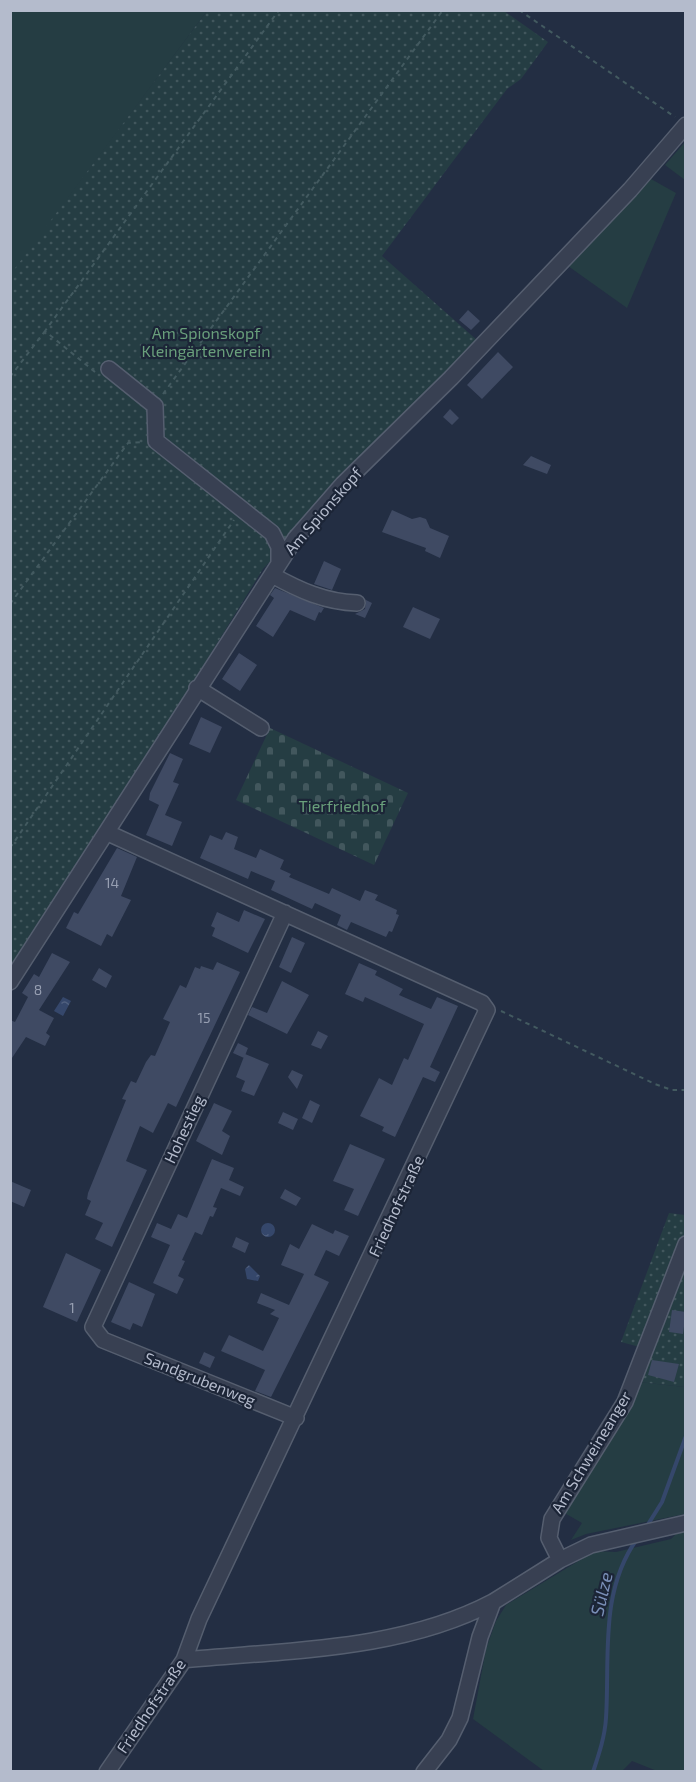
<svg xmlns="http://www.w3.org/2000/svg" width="696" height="1782" font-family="'Exo 2',sans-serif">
<defs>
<pattern id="cemetery-stones" width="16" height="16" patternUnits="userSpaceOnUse" patternTransform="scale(1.5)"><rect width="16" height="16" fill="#253d43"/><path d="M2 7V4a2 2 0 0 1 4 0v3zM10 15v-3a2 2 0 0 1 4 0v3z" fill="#42575d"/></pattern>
<pattern id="park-dots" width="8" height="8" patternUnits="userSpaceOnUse" patternTransform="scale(1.5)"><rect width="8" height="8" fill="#253d43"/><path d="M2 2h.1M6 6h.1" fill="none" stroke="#42575d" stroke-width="1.8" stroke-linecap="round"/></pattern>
<pattern id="water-ripples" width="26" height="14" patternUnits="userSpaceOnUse" patternTransform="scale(1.5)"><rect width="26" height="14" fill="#35476b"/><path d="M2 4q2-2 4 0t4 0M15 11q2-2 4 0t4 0" fill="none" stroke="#50607f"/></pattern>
</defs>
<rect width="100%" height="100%" fill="#232e43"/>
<path fill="#253d43" d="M11 10 207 11 11 275 10 11Z
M685 142V180L665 165Z
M651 179 676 193 627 308 568 266Z
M639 1382 685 1387V1514L586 1534 571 1540 582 1523 561 1511Z
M685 1531V1771H657L632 1761 622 1771H544L473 1719 486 1649 496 1621 506 1605 595 1551 616 1552 671 1539 676 1534Z"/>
<path fill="url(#cemetery-stones)" d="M270 728 408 793 374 865 236 800Z"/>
<path fill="url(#park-dots)" d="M207 11H504L548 42 521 79 507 89 382 256 478 341 263 569 100 833 10 971V275Z
M669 1213 685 1215V1387L639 1382 651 1350 621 1342Z"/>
<path fill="url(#water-ripples)" d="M63 997 71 1001 63 1016 54 1011Z
M261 1230a7 7 0 1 1 14 0a7 7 0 1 1-14 0Z
M249 1265 260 1276 258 1281 247 1279 245 1269Z"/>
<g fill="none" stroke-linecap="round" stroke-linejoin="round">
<path stroke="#35476b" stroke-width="4" d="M647 1526 662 1502 686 1436
M593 1772C599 1754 605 1736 606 1718 610 1658 599 1592 637 1539"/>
</g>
<path fill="#3f4a63" d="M468 310 480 321 471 330 459 320Z
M498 352 513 367 482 399 467 385Z
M450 409 459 418 452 425 443 417Z
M531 456 551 465 547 474 523 465Z
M392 510 412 519 420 517 426 519 430 528 449 536 440 558 425 551 426 548 382 532Z
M324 561 341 569 332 590 314 584Z
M275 588 324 608 321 613 319 612 315 621 290 610 273 637 256 626 274 598 270 595Z
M366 600 372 603 365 618 355 614 365 609Z
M413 607 440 619 430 639 403 627Z
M239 653 257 665 240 691 222 679Z
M201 717 222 727 210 753 189 744Z
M170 753 183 759 173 782 179 784 165 815 182 822 172 846 146 835 159 805 149 800 150 793Z
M226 832 238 837 234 849 256 858 260 849 284 860 280 869 291 874 289 877 329 894 332 888 360 901 365 890 378 895 375 900 397 910 396 914 399 915 392 932 389 931 386 937 351 922 347 930 337 925 341 915 315 903 312 909 271 890 275 881 251 871 248 879 200 858 210 835 222 840Z
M117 848 137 857 121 896 131 900 112 937 107 934 101 946 66 928 74 912 78 914Z
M244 910 265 919 248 953 212 936 215 928 211 926 217 912 239 922Z
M292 937 305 943 291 973 279 967Z
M52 953 70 962 39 1010 54 1018 46 1033 50 1036 45 1046 26 1037 10 1061V1020L15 1022 28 997 22 993 34 974 39 977Z
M217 962 240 972 176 1107 168 1103 153 1133 140 1126 126 1161 147 1170 112 1247 95 1239 103 1223 85 1215 91 1201 87 1199 88 1193 126 1100 122 1099 131 1081 136 1083 146 1062 151 1055 155 1056 170 1022 163 1019 180 985 186 988 195 967 200 969 201 966 213 970Z
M359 963 377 971 375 975 403 989 399 995 431 1009 437 997 458 1006 430 1067 440 1072 435 1082 423 1077 395 1137 382 1131 384 1127 360 1116 379 1078 392 1085 404 1058 408 1060 424 1024 365 997 363 1002 345 994Z
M99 968 112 976 106 988 92 980Z
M282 981 309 995 287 1034 248 1015 252 1007 267 1013Z
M318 1031 328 1036 321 1049 311 1045Z
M238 1043 248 1048 244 1058 233 1053Z
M245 1054 269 1064 254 1096 241 1091 245 1081 236 1077Z
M292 1070 303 1075 297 1089 288 1077Z
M310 1100 320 1105 312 1123 302 1118Z
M214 1103 232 1111 222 1131 230 1136 222 1155 196 1141Z
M283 1112 298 1119 293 1130 278 1123Z
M350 1144 385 1159 358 1216 344 1210 354 1189 333 1181Z
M212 1159 234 1168 229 1180 244 1187 240 1196 221 1188 213 1207 217 1208 213 1217 210 1216 202 1235 195 1232 182 1260 185 1261 178 1276 184 1279 177 1294 153 1283 170 1245 151 1237 157 1223 171 1229 178 1214 187 1218Z
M10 1181 31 1190 24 1207 10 1201Z
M285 1189 301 1198 296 1206 280 1198Z
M312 1224 333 1234 335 1230 349 1236 339 1256 326 1250 314 1275 329 1282 271 1397 255 1391 265 1370 221 1351 229 1335 263 1351 279 1318 270 1314 275 1310 257 1303 261 1293 289 1305 304 1274 281 1265 290 1244 299 1249Z
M236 1237 249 1243 245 1253 232 1247Z
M66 1253 101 1270 77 1322 43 1307Z
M129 1282 155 1294 142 1327 133 1323 130 1330 111 1322Z
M672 1310 686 1312 683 1334 669 1332Z
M204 1352 215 1357 210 1368 199 1363Z
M652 1360 679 1364 674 1382 648 1375Z"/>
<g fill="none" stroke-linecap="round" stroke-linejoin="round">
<g stroke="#555e6f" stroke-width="18">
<path id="minor" d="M109 369 155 406 156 441 272 533 279 547V563
M272 575C299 590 325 602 357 603
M197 688 261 728
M285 913 93 1327 103 1340 296 1418
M10 982 295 539 343 484 451 378 630 190 686 125
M560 1560 549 1538 552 1519 625 1402 686 1244
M184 1660C286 1650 400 1651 493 1602
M107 1772 184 1660 199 1619 487 1010 482 1003 108 833
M424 1772 449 1740 460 1718 480 1637 493 1602 560 1560 591 1545 686 1523"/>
</g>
<path stroke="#435a60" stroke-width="2" stroke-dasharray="4.5 4.5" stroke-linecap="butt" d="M519 10 675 117
M95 372 45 331 279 10
M10 377 45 331
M163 394 443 10
M10 604 128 443 142 442
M10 848 234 520
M501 1011 655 1084 672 1090H686"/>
<use href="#minor" stroke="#384052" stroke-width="15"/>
</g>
<g text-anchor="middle" stroke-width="4.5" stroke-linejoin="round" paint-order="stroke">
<g font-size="14" fill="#979fb2">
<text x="112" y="888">14</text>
<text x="38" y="995">8</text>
<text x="204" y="1023">15</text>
<text x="72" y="1313">1</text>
</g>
<g font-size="16" fill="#699f7b" stroke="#1c2537">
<text x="206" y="339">Am Spionskopf<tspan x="206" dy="18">Kleingärtenverein</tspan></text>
<text x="342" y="812">Tierfriedhof</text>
</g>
<g font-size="16" fill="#b4bbcc" stroke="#1c2537">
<text transform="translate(323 511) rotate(-49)" y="6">Am Spionskopf</text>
<text transform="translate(184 1129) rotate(-65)" y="6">Hohestieg</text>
<text transform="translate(396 1206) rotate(-65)" y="6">Friedhofstraße</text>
<text transform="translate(200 1379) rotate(22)" y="6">Sandgrubenweg</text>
<text transform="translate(591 1452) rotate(-59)" y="6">Am Schweineanger</text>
<text transform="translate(151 1706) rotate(-56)" y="6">Friedhofstraße</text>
</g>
<g font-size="18" font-style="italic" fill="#798eb6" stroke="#1c2537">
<text transform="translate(602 1594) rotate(-77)" y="6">Sülze</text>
</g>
</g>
<rect width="696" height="1782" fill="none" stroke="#b4bbcc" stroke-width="24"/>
</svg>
